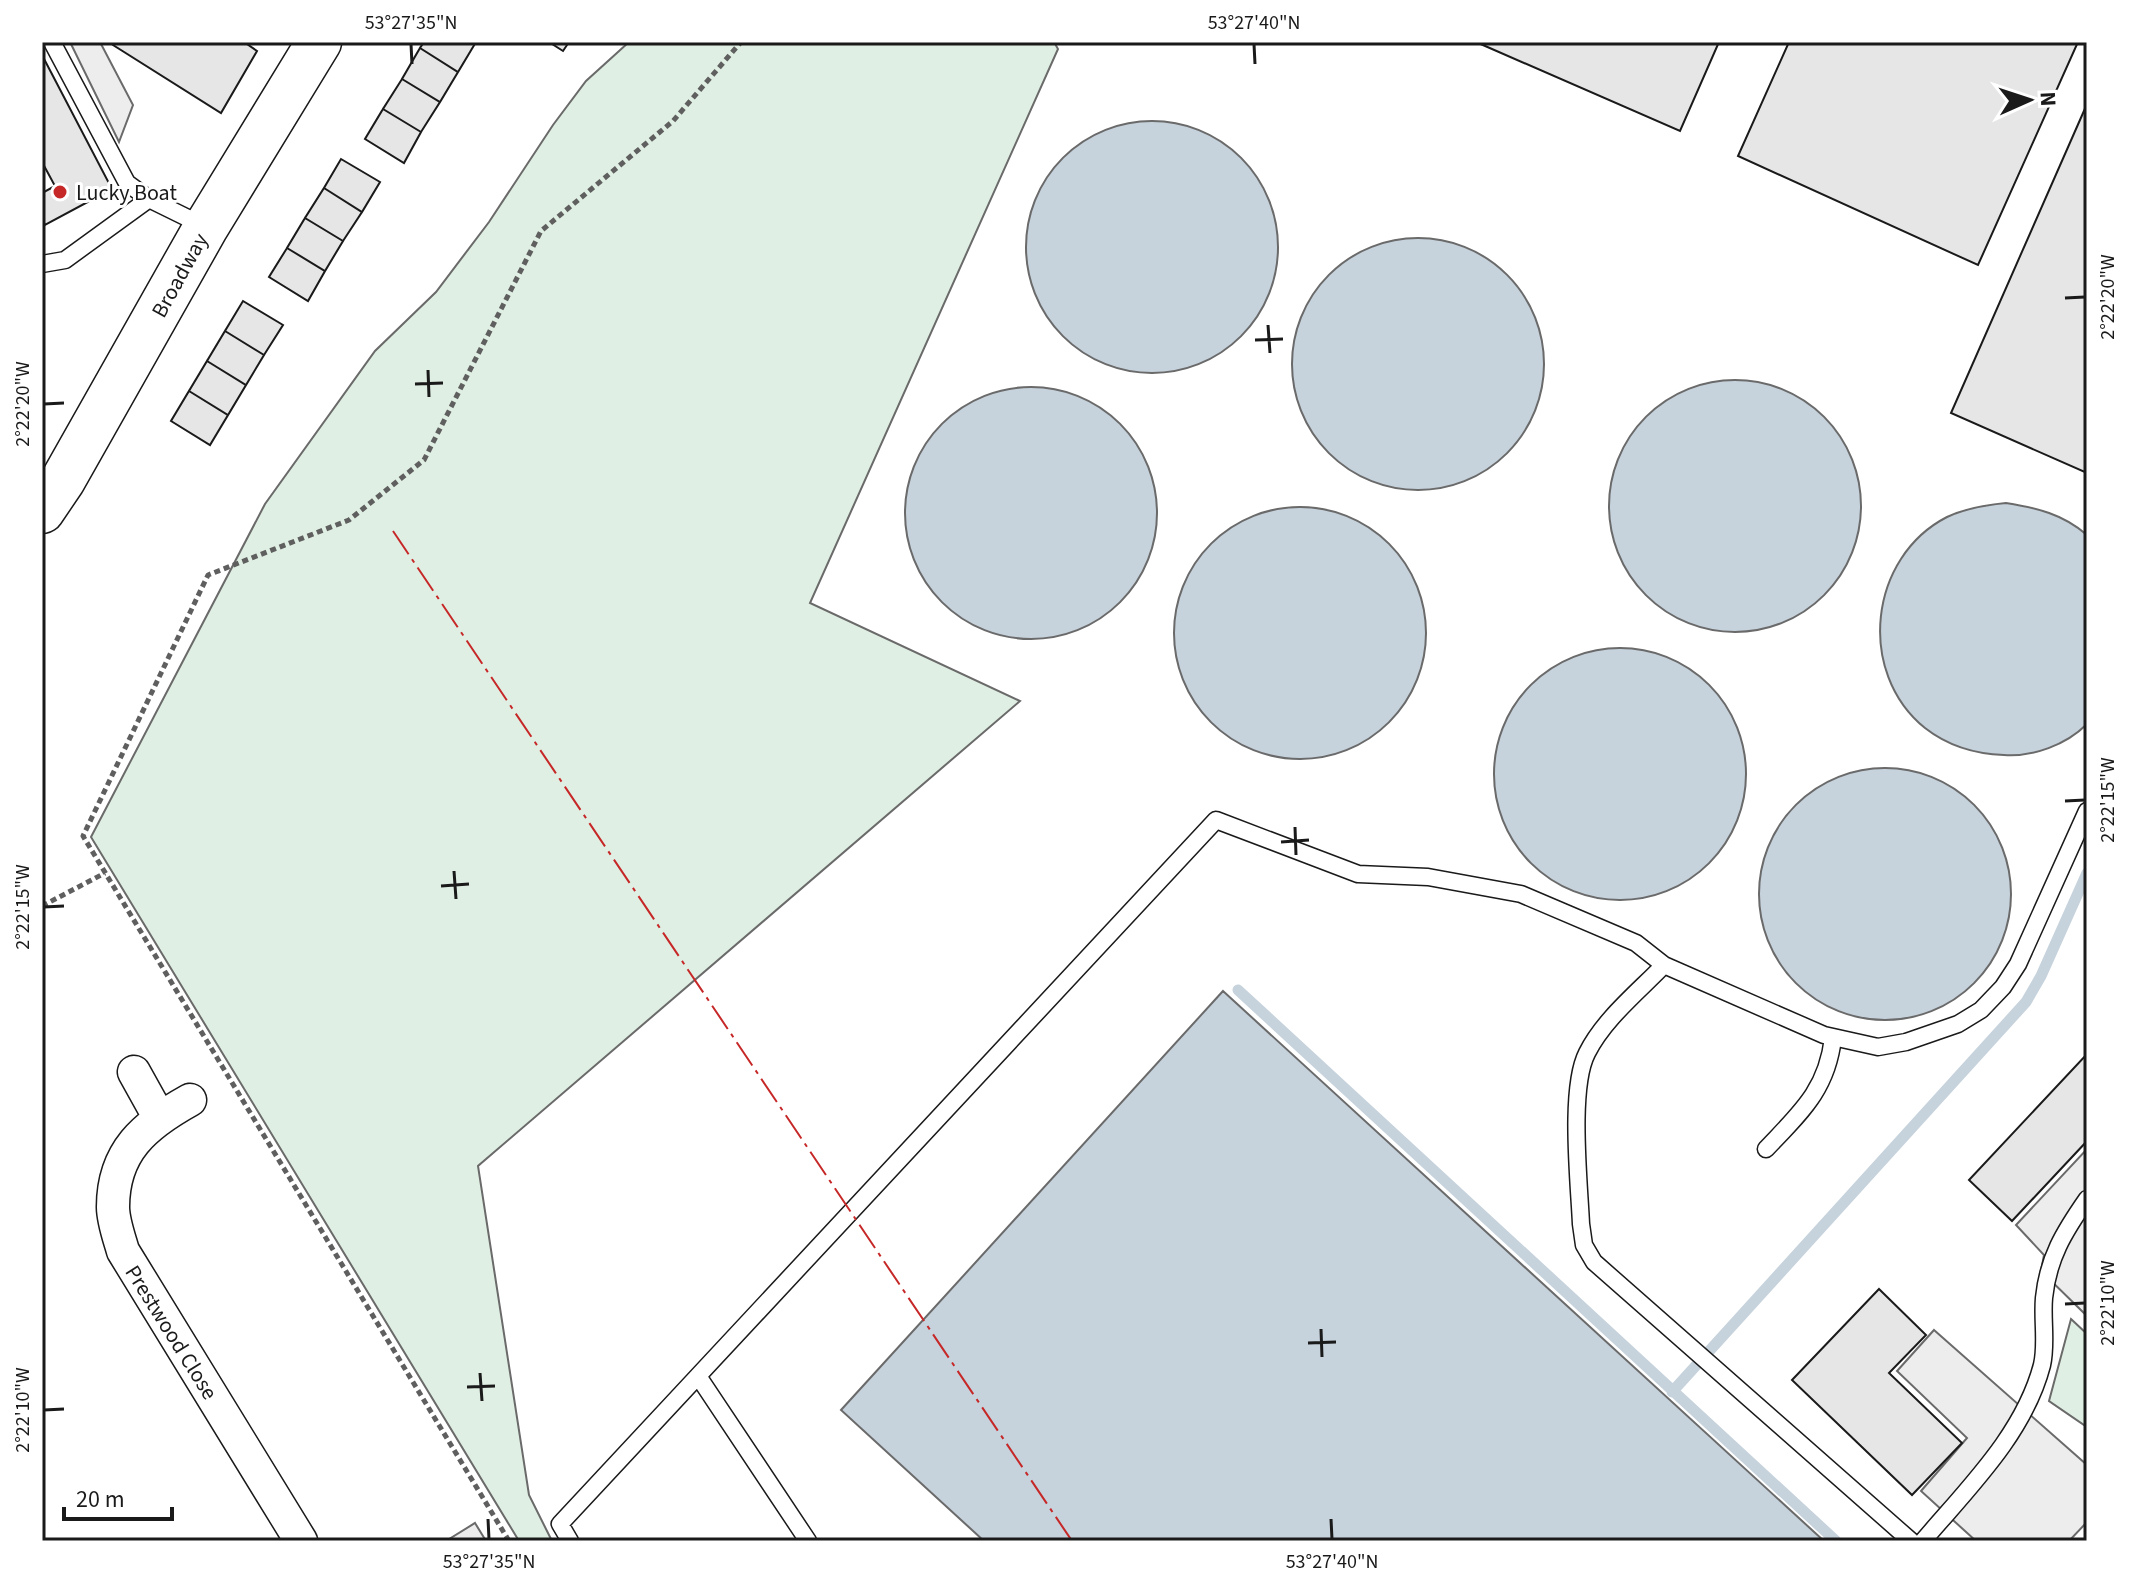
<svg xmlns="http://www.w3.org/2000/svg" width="2129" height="1583" font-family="'Source Sans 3',sans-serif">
<rect width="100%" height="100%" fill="#fff"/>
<path fill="#e0efe3" stroke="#6a6a6a" stroke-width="2" d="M629 42H1054L1058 49 810 603 1020 701 478 1166 529 1495 552 1541H519L91 837 265 504 375 351 436 292 489 222 553 125 586 81Z
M2071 1319 2087 1334V1427L2049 1401Z"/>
<path fill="#ededed" stroke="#6a6a6a" stroke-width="2" d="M70 42H100L133 105 119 142Z
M2087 1149V1316L2041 1271 2044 1255 2016 1225Z
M1934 1330 2087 1465V1522L2069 1541H1976L1921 1491 1967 1438 1897 1371Z
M475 1523 486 1541H446Z"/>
<path fill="#c6d2dc" stroke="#6a6a6a" stroke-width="2" d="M1026 247a126 126 0 1 1 252 0a126 126 0 1 1-252 0Z
M1292 364a126 126 0 1 1 252 0a126 126 0 1 1-252 0Z
M1609 506a126 126 0 1 1 252 0a126 126 0 1 1-252 0Z
M905 513a126 126 0 1 1 252 0a126 126 0 1 1-252 0Z
M2006 503C2037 508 2063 514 2087 535V724C2066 745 2033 757 2004 755 1975 754 1948 746 1925 728 1856 672 1869 557 1947 517 1966 508 1985 505 2006 503Z
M1174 633a126 126 0 1 1 252 0a126 126 0 1 1-252 0Z
M1494 774a126 126 0 1 1 252 0a126 126 0 1 1-252 0Z
M1759 894a126 126 0 1 1 252 0a126 126 0 1 1-252 0Z
M1223 991 1824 1541H984L841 1410Z"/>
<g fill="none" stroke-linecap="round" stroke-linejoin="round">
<path stroke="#c6d2dc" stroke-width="11" d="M1238 990 1836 1541
M1672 1392 2026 1002 2041 976 2087 873"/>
</g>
<path fill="#e6e6e6" stroke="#1a1a1a" stroke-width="2" d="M115 42H244L257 51 221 113 113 45Z
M424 42H476L458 72 420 48Z
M549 42H569L563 51Z
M1476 42H1719L1680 131Z
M1789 42H2078L1978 265 1738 156Z
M420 48 458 72 440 102 402 79Z
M42 55 112 189 45 225 42 219V193L55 186 42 162Z
M402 79 440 102 421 132 383 109Z
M2087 104V473L1951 413Z
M383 109 421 132 404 163 365 139Z
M341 159 380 182 362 212 324 188Z
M324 188 362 212 343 241 305 218Z
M305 218 343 241 325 271 287 248Z
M287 248 325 271 308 301 269 277Z
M243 301 283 325 264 355 225 331Z
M225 331 264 355 246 385 207 361Z
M207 361 246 385 228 415 189 391Z
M189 391 228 415 210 445 171 421Z
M2087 1054V1141L2012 1221 1969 1180Z
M1879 1289 1926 1335 1889 1373 1962 1443 1912 1495 1792 1380Z"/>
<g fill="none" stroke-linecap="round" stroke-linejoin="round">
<g stroke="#1a1a1a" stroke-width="19">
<path id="lane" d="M52 42 127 183 149 199 206 227
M42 264 65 260 149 199
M1664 965 1824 1035 1878 1047 1906 1042 1958 1024 1981 1010 2003 987 2018 964 2087 811
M1766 1149C1800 1113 1827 1090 1833 1038
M698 1376 808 1541
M570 1541 560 1524 1216 820 1358 874 1428 877 1521 894 1636 943 1664 965C1638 992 1604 1019 1587 1053 1569 1088 1579 1181 1581 1224L1584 1245 1594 1262 1911 1541
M1923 1541C1968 1488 2024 1434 2042 1365 2047 1344 2042 1320 2044 1298 2048 1258 2064 1232 2087 1199"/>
</g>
<g stroke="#1a1a1a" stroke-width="35">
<path id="street" d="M134 1072 159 1117
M190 1100C145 1125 113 1151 113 1207 113 1221 119 1237 123 1251L301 1541"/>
</g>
<g stroke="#1a1a1a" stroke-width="47">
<path id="secondary" d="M42 511 63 480 206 227 319 42"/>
</g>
<path stroke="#5f5f5f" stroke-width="5" stroke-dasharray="6 4" stroke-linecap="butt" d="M42 906 105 873
M509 1541 83 836 208 575 349 520 424 460 541 231 673 121 741 42"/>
<use href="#lane" stroke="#fff" stroke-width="16"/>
<use href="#street" stroke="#fff" stroke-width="32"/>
<use href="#secondary" stroke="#fff" stroke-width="44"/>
<path stroke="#c62828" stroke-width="2" stroke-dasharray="28 6 4 6" stroke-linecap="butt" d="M393 531 1072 1541"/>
</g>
<path fill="none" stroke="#1a1a1a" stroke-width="3" d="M411 44 412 64M1254 44 1255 64M2065 298 2085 297M1268 325 1270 353M1255 340 1283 339M428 370 429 397M415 384 443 383M44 404 64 403M2065 801 2085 800M1295 827 1296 855M1281 842 1309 840M454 871 456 899M441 886 469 884M44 907 64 906M2065 1304 2085 1303M1321 1329 1322 1357M1308 1343 1336 1342M480 1373 482 1401M467 1387 495 1386M44 1410 64 1409M488 1519 489 1539M1331 1519 1332 1539"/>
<circle fill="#c62828" stroke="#fff" stroke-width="3" cx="60" cy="192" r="8"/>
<g text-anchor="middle" stroke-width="6" stroke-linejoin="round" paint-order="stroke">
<g font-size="22" fill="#1a1a1a" stroke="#fff" text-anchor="start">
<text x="76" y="200">Lucky Boat</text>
</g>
<g font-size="22" fill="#1a1a1a" stroke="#fff">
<text transform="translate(179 275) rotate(-61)" y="8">Broadway</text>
<text transform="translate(172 1332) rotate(58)" y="8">Prestwood Close</text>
</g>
</g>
<rect width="2129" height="1583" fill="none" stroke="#ffffff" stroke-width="88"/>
<g transform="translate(2029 100) rotate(87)" stroke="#ffffff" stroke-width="6" paint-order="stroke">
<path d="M0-6L14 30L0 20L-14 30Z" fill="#1a1a1a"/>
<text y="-12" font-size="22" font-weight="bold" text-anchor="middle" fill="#1a1a1a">N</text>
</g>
<path d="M64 1507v12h108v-12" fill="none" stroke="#1a1a1a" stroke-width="4"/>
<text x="76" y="1507" font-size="24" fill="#1a1a1a" stroke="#ffffff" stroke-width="6" paint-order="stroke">20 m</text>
<rect x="44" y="44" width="2041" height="1495" fill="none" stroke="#1a1a1a" stroke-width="3"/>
<g font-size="20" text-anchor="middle" fill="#1a1a1a">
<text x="411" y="29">53°27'35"N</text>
<text x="1254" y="29">53°27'40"N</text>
<text transform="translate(2107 297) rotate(-90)" y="7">2°22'20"W</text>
<text transform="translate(22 404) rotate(-90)" y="7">2°22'20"W</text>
<text transform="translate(2107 800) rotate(-90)" y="7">2°22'15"W</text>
<text transform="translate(22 907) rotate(-90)" y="7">2°22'15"W</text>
<text transform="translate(2107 1303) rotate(-90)" y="7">2°22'10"W</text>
<text transform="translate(22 1410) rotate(-90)" y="7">2°22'10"W</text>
<text x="489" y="1568">53°27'35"N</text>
<text x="1332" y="1568">53°27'40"N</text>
</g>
</svg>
